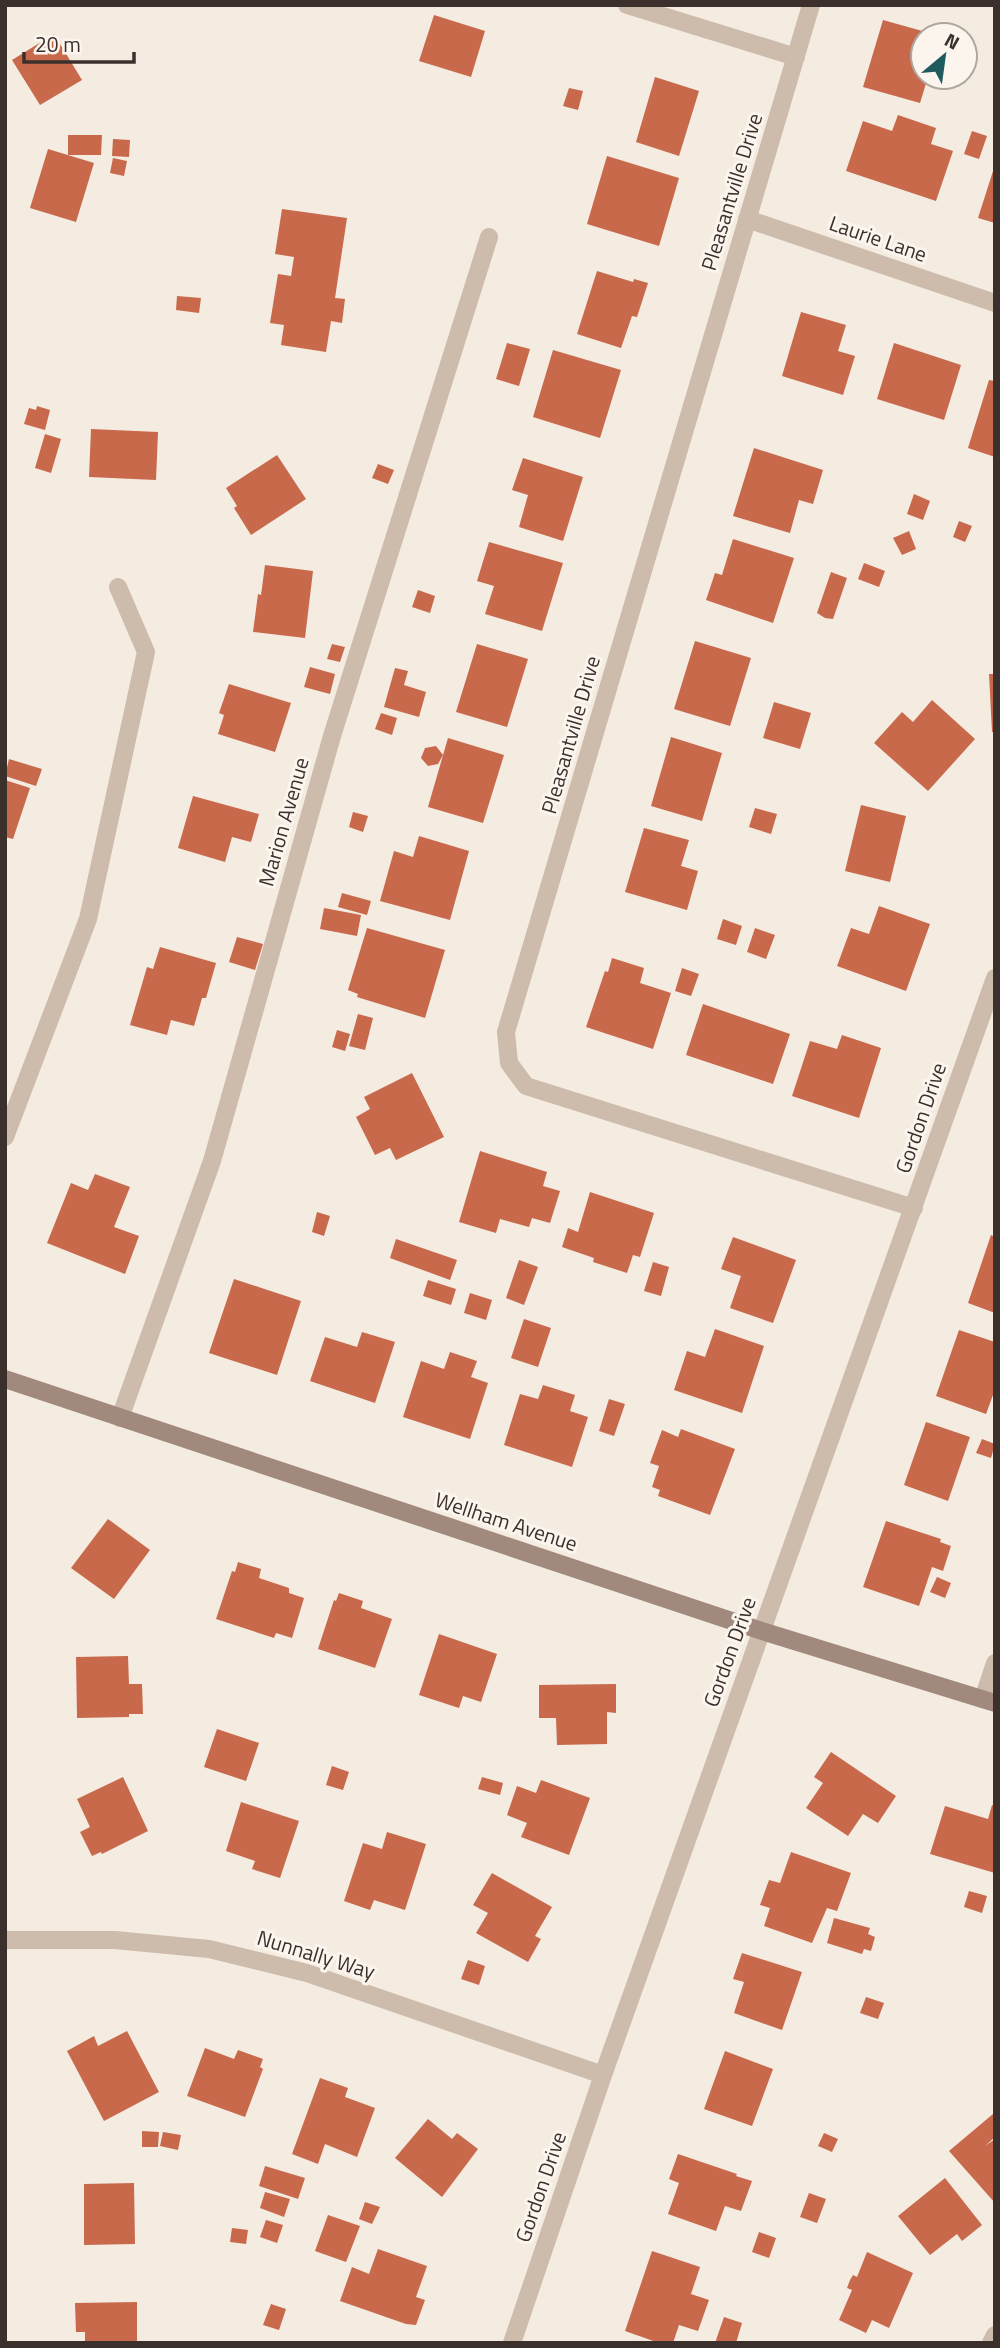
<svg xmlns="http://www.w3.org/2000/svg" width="1000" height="2348" font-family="'Titillium Web',sans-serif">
<rect width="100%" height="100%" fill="#f4ebe1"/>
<path fill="#c8694b" d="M434 15 485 31 471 77 419 61Z
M883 20 933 34 923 35V77H928L920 103 863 87Z
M54 34 82 80 40 105 12 60Z
M655 77 699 91 679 156 636 142Z
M569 88 583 91 578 110 563 106Z
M898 115 936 128 931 144 953 151 936 201 846 171 863 121 892 131Z
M972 131 987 136 979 159 964 154Z
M68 135H102L101 155H68Z
M113 139 130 140 129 157 112 156Z
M48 149 94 163 76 222 30 208Z
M607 156 679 178 659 246 587 224Z
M113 158 127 161 124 176 110 173Z
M994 168H995V223L978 218Z
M282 209 347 218 335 298 345 299 342 323 331 321 326 352 281 345 284 325 270 323 278 274 291 276 294 257 275 254Z
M597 271 633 282 634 279 648 283 637 317 632 316 621 348 577 334Z
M177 296 201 298 199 313 176 310Z
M801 312 846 325 838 351 855 356 843 395 782 376Z
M507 343 530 349 519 386 496 379Z
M894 343 961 365 944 420 877 399Z
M553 350 621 370 600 438 533 417Z
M989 380 995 381V457L968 448Z
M37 406 50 410 45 430 24 424 29 408 36 410Z
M91 429 158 432 156 480 89 477Z
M45 434 61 439 51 473 35 468Z
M754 448 823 470 813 504 799 500 790 533 733 516Z
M277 455 306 499 251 535 234 508 237 506 226 488Z
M523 458 583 477 563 541 519 527 528 495 512 490Z
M378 464 394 470 388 484 372 478Z
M914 494 930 501 923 520 907 514Z
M959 521 972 526 965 542 953 537Z
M909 531 916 549 902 555 893 538Z
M733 539 794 558 773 623 706 600 715 573 722 575Z
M489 542 563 563 542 631 485 614 494 586 477 581Z
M864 563 885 571 879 587 858 579Z
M265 565 313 571 305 638 253 632 258 594 261 595Z
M831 572 847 578 833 619 825 618 817 613Z
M418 590 435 596 430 613 412 607Z
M695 641 751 658 730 726 674 709Z
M332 644 345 647 340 662 327 659Z
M477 644 528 659 507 727 456 712Z
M310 667 335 674 330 694 304 687Z
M395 668 408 671 404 685 426 692 419 717 384 707Z
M989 674H995V732H992Z
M229 684 291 703 275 752 218 734 224 715 219 713Z
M932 700 975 739 928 791 874 743 902 712 913 722Z
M774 702 811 713 800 749 763 738Z
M381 713 397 718 392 735 375 729Z
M671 737 722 753 702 821 651 806Z
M448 738 504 755 483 823 428 807Z
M436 746 443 755 438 764 428 766 421 758 425 748Z
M9 759 42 769 36 786 5 776Z
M5 780 30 788 13 839 5 837Z
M193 796 259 814 251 842 232 837 225 862 178 848Z
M861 805 906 816 890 882 845 871Z
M755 808 777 814 771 834 749 827Z
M353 812 368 816 363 832 349 827Z
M644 828 689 840 681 866 698 871 687 910 625 892Z
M419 836 469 851 450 920 380 901 394 851 413 857Z
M342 893 371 901 367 915 338 907Z
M879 906 930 924 906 991 837 966 851 928 869 934Z
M324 908 361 915 357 936 320 929Z
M723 919 742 926 736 945 717 939Z
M367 928 445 950 425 1018 357 997 358 994 348 990Z
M755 928 775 935 766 959 747 952Z
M237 937 263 944 255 970 229 962Z
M160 947 216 963 206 998H202L194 1026 171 1020 167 1035 130 1025 147 967 153 969Z
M612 958 644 968 640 983 671 993 653 1049 586 1027 605 971 608 972Z
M682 968 699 974 691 996 675 991Z
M703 1004 790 1034 773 1084 686 1055Z
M358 1014 373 1018 365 1050 349 1046Z
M337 1030 350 1034 345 1051 332 1047Z
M842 1035 881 1048 859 1118 792 1096 810 1041 837 1049Z
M412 1073 444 1137 396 1160 390 1148 375 1155 356 1117 370 1109 364 1097Z
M480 1151 547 1172 543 1186 560 1191 550 1223 532 1218 529 1227 500 1219 496 1233 459 1222Z
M95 1174 130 1187 114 1227 139 1236 125 1274 47 1243 71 1183 88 1190Z
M590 1192 654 1213 640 1257 633 1255 627 1273 593 1262 594 1258 562 1247 568 1228 578 1232Z
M317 1212 330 1216 324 1236 312 1232Z
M991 1235 995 1237V1313L968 1303Z
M733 1237 796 1260 773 1323 730 1308 741 1276 721 1269Z
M396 1239 457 1260 450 1280 390 1258Z
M519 1260 538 1267 524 1305 506 1298Z
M653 1262 669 1267 661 1296 644 1291Z
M234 1279 301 1301 277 1375 209 1353Z
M428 1280 456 1289 451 1305 423 1296Z
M470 1293 492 1300 486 1320 464 1313Z
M524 1319 551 1328 538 1367 511 1358Z
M715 1329 764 1346 742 1413 674 1390 687 1351 705 1357Z
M959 1330 995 1342V1396L993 1395 986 1414 936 1396Z
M362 1332 395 1342 375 1403 310 1381 325 1337 357 1347Z
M450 1352 477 1361 471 1377 488 1383 470 1439 403 1417 421 1361 444 1369Z
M543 1385 575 1395 570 1411 588 1417 572 1467 504 1445 520 1394 538 1399Z
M609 1399 625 1404 614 1436 599 1431Z
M926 1422 970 1437 948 1501 904 1485Z
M681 1429 735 1449 710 1515 658 1496 660 1490 652 1487 659 1466 650 1463 662 1430 678 1437Z
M982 1439 995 1444 991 1458 976 1453Z
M108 1519 150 1550 114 1599 71 1568Z
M886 1521 941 1539 940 1542 951 1546 943 1571 932 1567 919 1606 863 1587Z
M238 1562 261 1569 259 1578 289 1588V1593L304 1598 292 1638 276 1633 274 1638 216 1619 232 1571 235 1572Z
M937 1577 951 1583 945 1598 930 1592Z
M339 1593 363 1601 361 1608 392 1619 375 1668 318 1649 334 1600 336 1601Z
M439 1634 497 1654 481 1702 463 1696 459 1708 419 1695Z
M128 1656 129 1684H142L143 1714H129V1717L77 1718 76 1657Z
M616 1684V1713L607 1712V1744L557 1745 556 1718H539V1685Z
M217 1729 259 1743 246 1781 204 1767Z
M831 1752 896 1796 878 1823 863 1814 848 1836 806 1808 823 1783 814 1777Z
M332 1766 349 1772 343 1790 326 1785Z
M123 1777 148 1831 102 1854 101 1852 92 1856 80 1832 90 1827 77 1799Z
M482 1777 503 1783 500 1795 478 1789Z
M541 1780 590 1798 569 1855 521 1837 527 1823 507 1815 517 1786 536 1793Z
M241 1802 299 1821 280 1878 252 1869 255 1861 226 1851Z
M992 1805 995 1806V1873L930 1854 945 1806 988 1819Z
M387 1832 426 1844 405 1910 374 1900 370 1910 344 1901 363 1843 382 1849Z
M791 1852 851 1873 837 1911 827 1908 812 1943 764 1926 770 1908 760 1905 769 1880 780 1883Z
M492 1873 552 1907 535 1936 541 1939 528 1962 476 1933 488 1913 473 1905Z
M969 1891 987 1896 982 1913 964 1907Z
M834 1918 870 1928 868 1934 875 1937 871 1951 864 1949 862 1954 827 1943Z
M742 1953 802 1972 782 2030 734 2013 744 1982 733 1979Z
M468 1960 485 1966 479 1985 461 1979Z
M866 1997 884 2003 878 2019 860 2013Z
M127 2031 159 2092 104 2121 67 2051 94 2036 98 2046Z
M205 2048 234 2059 238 2050 263 2059 260 2067 263 2069 245 2117 187 2096Z
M725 2051 773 2069 752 2126 704 2109Z
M320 2078 348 2088 345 2097 375 2108 357 2157 325 2144 318 2164 292 2154Z
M993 2114 995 2137 985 2146 995 2139V2203L949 2151Z
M428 2119 452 2139 457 2133 478 2149 442 2197 395 2158Z
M142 2131 159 2132 158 2147H142Z
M163 2132 181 2135 178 2150 160 2146Z
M824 2133 838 2139 832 2152 818 2146Z
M678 2154 737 2174 736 2176 752 2181 741 2211 725 2206 716 2231 668 2214 679 2183 669 2179Z
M265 2166 305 2178 298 2199 259 2186Z
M945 2178 982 2225 962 2241 957 2234 930 2255 898 2216Z
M134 2183 135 2244 84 2245V2184Z
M265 2192 290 2199 284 2217 260 2208Z
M809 2193 826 2199 817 2223 800 2217Z
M365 2202 380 2207 372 2224 359 2219Z
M328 2215 360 2226 346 2262 315 2251Z
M266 2220 283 2225 277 2243 260 2237Z
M232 2228 248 2230 246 2244 230 2242Z
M759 2232 776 2238 769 2258 752 2252Z
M378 2249 427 2266 416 2297 425 2300 416 2325 406 2324 340 2301 352 2267 369 2274Z
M652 2251 700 2267 691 2294 709 2300 698 2331 679 2325 673 2343H659L625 2331Z
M867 2252 913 2273 889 2328 872 2320 866 2333 839 2320 852 2290 847 2288 850 2280 853 2275 857 2277Z
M137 2302V2343H85V2332H76L75 2303Z
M271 2304 286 2309 279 2330 263 2325Z
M724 2317 742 2323 736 2343H715Z"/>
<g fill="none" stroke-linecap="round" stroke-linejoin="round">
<path stroke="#cdbbac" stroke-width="18" d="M120 1418 212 1161 332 736 489 237
M983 1699 995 1663"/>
<path stroke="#cdbbac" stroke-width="18" d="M627 5 796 57
M811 5 506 1032 509 1063 526 1086 914 1208
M747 219 995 303
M5 1137 88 919 146 652 118 587
M5 1940H115L209 1949 307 1973 603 2075
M512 2343 603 2075 995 978
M991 2343 995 2335"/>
<path stroke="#a18a7d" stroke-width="18" d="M5 1379 762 1631 995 1703"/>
</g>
<g text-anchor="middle" stroke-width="6" stroke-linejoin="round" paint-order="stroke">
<g font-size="21" fill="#3b302b" stroke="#fbf5ee">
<text transform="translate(732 192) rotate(-73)" y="7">Pleasantville Drive</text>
<text transform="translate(878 239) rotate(19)" y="7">Laurie Lane</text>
<text transform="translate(571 735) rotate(-74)" y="7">Pleasantville Drive</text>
<text transform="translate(284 822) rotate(-74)" y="7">Marion Avenue</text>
<text transform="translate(921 1118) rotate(-71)" y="7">Gordon Drive</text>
<text transform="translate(506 1522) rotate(18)" y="7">Wellham Avenue</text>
<text transform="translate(730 1652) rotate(-70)" y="7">Gordon Drive</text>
<text transform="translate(316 1955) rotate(17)" y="7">Nunnally Way</text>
<text transform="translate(541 2187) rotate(-71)" y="7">Gordon Drive</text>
</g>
</g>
<rect width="1000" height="2348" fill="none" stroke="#3b302b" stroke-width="14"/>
<g transform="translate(944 56) rotate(29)"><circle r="33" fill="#fbf5ee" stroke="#aea6a0" stroke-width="2"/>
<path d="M0-5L12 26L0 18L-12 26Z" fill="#1f5a5e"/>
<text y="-10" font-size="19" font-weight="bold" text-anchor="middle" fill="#3b302b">N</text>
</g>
<path d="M24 52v10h110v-10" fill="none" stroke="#3b302b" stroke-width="3.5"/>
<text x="35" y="52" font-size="21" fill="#3b302b" stroke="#fbf5ee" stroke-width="5" paint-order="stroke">20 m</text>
</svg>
